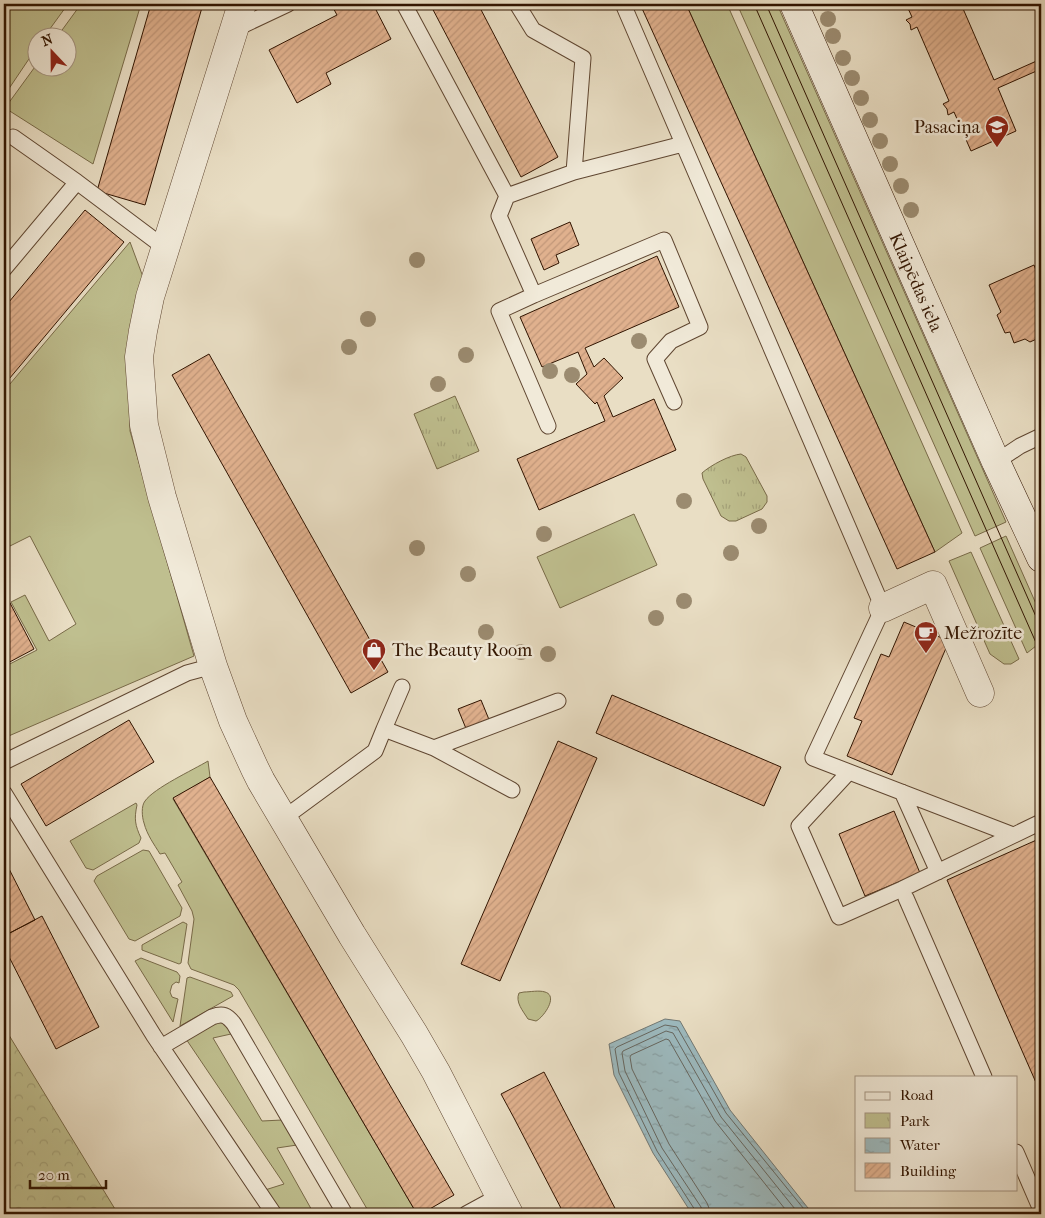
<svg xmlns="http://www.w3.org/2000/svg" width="1045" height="1218" font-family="'IM FELL French Canon',serif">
<defs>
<pattern id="forest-crowns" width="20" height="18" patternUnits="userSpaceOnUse" patternTransform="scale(1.25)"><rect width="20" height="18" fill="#bfbf8f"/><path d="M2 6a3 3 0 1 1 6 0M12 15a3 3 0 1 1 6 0" fill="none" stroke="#a5a37a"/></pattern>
<pattern id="park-tufts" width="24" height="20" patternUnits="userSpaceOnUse" patternTransform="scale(1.25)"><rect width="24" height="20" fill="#bfbf8f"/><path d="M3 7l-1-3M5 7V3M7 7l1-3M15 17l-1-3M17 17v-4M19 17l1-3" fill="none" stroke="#a5a37a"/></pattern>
<pattern id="water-ripples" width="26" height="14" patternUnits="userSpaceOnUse" patternTransform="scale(1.25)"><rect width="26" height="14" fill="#9cb9be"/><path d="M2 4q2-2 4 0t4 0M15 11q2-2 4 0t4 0" fill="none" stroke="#879ea2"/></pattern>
<pattern id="building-hatch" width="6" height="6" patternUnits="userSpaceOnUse" patternTransform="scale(1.25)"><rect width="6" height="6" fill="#e0b18e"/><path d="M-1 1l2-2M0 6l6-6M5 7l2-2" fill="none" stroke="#c19779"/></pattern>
</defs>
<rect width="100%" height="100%" fill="#e9dec4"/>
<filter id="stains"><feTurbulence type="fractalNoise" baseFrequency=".004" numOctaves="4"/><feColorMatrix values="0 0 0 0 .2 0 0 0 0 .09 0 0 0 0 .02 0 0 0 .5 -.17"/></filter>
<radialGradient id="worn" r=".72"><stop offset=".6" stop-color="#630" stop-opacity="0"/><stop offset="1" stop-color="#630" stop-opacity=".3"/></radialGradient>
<path fill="#bfbf8f" stroke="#786a48" d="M4 4H68L44 37 38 38 37 47 4 96Z
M81 4H141L93 164 5 108 37 64 38 68H68V38L57 37Z
M686 4H727L962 533 935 552Z
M737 4H777L1006 522 975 536Z
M130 242 146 285 129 347 130 431 194 656 4 738V667L37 650 11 602 25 595 49 641 76 624 30 536 4 549V391Z
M634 514 657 565 560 608 537 557Z
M1006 536 1041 615V642L1027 653 980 548Z
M971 552 1019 659 1011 664H1004L990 654 949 561Z
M208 761 210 777 173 799 417 1214H370L239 990 234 985 191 969 188 963 194 919 192 911 178 885 182 882 165 853 160 854C154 844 147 835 144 823 142 817 141 806 145 801 154 788 193 770 208 761Z
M136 803 137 805C134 819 135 825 141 838L139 843 93 870 86 868 70 841Z
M143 850 149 851 182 908 180 916 135 941 129 939 94 881 97 876Z
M183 922 187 924 181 963 179 964 142 950V945Z
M141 958 177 972 180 976 179 983 176 982 172 985 170 992 172 997 178 999 173 1022 135 961Z
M190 977 231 992 233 996 180 1026 187 978Z
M524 992C530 992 539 990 545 992 559 996 543 1018 536 1021L528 1019C523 1011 515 1002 519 993Z
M220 1021 229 1027 231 1034 213 1038 262 1121 282 1120 297 1145 277 1148 314 1214H283L265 1190 284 1184 186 1039Z"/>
<path fill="url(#forest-crowns)" stroke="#786a48" d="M4 1027 118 1214H4Z"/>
<path fill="url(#park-tufts)" stroke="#786a48" d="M455 396 479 451 437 469 414 414Z
M741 454 746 457 767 496V502L762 509 736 521H729L721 516 703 479 702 473C711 465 730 455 741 454Z"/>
<path fill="url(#water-ripples)" stroke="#717772" d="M665 1019 680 1021 730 1110 808 1208 815 1214H692L653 1153 614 1075 609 1044Z"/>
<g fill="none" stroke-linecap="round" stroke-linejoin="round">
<path stroke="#66665f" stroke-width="1" d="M696 1214 695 1210 657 1151 619 1073 615 1049 617 1047 665 1025 677 1027 726 1113 808 1214
M702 1214 701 1207 662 1148 625 1071 622 1053 623 1051 666 1031 673 1033 721 1117 799 1214
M710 1214 709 1208 707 1203 669 1144 632 1069 630 1057 631 1055 666 1039 669 1040 715 1121 789 1214"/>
</g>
<path fill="url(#building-hatch)" stroke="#311400" d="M151 4H203L145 205 97 191Z
M331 4H373L391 39 326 73 331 84 297 103 269 50 337 15Z
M430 4H478L558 157 521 177Z
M640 4H686L935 552 897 569Z
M906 4H961L994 80 1041 59V69L998 88 1016 131 971 151 954 112 948 115 947 109 943 104 949 101 917 27 911 30 910 24 906 20 912 17Z
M85 210 124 242 4 385V308Z
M570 222 579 245 556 255 559 263 544 270 531 239Z
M657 256 679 307 585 348 594 367 604 358 623 378 604 396 613 417 654 399 676 450 539 510 517 459 605 421 597 402 595 404 576 384 587 374 578 352 542 367 520 317Z
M1034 265 1041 284V337L1030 342 1025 339 1014 343 1010 332 1005 333 997 315 1001 312 989 285Z
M209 354 388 672 351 693 172 375Z
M10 603 34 649 4 665V606Z
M904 622 949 641 892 775 847 756 862 721 854 718 881 654 889 657Z
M612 695 781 767 764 806 596 733Z
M481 700 490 722 467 731 458 709Z
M129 720 154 762 46 826 21 784Z
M558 741 597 758 500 981 461 964Z
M210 777 454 1195 421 1214H417L173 798Z
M894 811 920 873 865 896 839 834Z
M1041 838V1094L947 880Z
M4 859 35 920 4 936Z
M42 916 99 1027 56 1049 4 947V936Z
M544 1072 618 1214H564L514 1118 501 1094Z"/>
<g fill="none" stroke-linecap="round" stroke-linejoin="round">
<g stroke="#5f4631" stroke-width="17">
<path id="lane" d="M404 4 507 196 574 172 683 144
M517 4 533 30 583 58 574 172
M623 4 883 608 813 758 1013 835
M235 29 288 4
M77 182 165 248
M507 196 499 216 534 295
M4 269 77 182 13 137
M548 426 499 311 534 295 664 240 700 327 671 341 655 359 674 402
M996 462 1020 446 1041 436
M384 729 402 687
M434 748 558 701
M4 762 187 673 213 666
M849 772 799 826 839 917 902 889 1041 822
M902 792 938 872
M4 793 154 1036 274 1214
M284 818 375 751 384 729 434 748 512 790
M906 898 984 1077
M161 1047 212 1017C223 1013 227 1015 234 1024L345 1214
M1016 1152 1041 1210
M466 1214 499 1196"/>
</g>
<g stroke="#5f4631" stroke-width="29">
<path id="street" d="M242 4 150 297 143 331 139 357 144 425 162 497 213 666 233 721 255 769 261 781 352 935 414 1034 436 1072 509 1214
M883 608 933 585 980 693"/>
</g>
<g stroke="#311400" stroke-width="29">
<path id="secondary" d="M794 4 996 462 1041 558"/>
</g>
<use href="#lane" stroke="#f1ead9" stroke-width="15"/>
<use href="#street" stroke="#f1ead9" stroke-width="28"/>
<use href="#secondary" stroke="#f1ead9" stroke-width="28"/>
<path stroke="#311400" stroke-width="1" d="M754 4 1041 654
M766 4 1041 628"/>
</g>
<g fill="#9b8b70">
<circle cx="828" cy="19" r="8"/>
<circle cx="833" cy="36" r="8"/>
<circle cx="843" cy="58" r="8"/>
<circle cx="852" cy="78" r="8"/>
<circle cx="861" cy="98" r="8"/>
<circle cx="870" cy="120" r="8"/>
<circle cx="880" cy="141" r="8"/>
<circle cx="890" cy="164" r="8"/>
<circle cx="901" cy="186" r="8"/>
<circle cx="911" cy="210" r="8"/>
<circle cx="417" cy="260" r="8"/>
<circle cx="368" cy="319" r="8"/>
<circle cx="639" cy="341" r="8"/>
<circle cx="349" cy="347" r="8"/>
<circle cx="466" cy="355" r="8"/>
<circle cx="550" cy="371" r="8"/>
<circle cx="572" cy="375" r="8"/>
<circle cx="438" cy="384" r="8"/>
<circle cx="684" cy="501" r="8"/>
<circle cx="759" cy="526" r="8"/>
<circle cx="544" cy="534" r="8"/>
<circle cx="417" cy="548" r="8"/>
<circle cx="731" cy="553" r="8"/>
<circle cx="468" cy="574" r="8"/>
<circle cx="684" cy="601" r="8"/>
<circle cx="656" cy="618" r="8"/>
<circle cx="486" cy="632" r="8"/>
<circle cx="521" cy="652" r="8"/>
<circle cx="548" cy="654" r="8"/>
</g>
<defs>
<g id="school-pin" transform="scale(1.25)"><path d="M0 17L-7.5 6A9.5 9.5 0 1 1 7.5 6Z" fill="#8f2418" stroke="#f1ead9"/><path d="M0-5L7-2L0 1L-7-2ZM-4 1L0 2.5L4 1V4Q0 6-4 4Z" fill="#fff"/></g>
<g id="cafe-pin" transform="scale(1.25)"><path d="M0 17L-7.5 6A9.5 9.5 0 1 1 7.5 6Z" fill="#8f2418" stroke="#f1ead9"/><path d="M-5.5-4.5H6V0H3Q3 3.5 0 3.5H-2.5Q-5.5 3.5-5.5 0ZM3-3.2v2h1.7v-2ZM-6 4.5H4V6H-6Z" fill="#fff"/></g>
<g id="shop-pin" transform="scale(1.25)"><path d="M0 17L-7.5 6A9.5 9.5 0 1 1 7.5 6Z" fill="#8f2418" stroke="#f1ead9"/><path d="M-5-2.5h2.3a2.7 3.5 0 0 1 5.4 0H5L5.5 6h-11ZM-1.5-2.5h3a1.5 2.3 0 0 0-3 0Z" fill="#fff"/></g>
</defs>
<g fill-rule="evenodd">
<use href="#school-pin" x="997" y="127"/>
<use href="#cafe-pin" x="926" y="633"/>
<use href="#shop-pin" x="374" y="650"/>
</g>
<g text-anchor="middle" stroke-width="5" stroke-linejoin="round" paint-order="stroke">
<g font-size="18" fill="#311400" stroke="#f1ead9" text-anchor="start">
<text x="980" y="133" text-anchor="end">Pasaciņa</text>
<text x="944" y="639">Mežrozīte</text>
<text x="392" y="656">The Beauty Room</text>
</g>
<g font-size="18" fill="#311400" stroke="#f1ead9">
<text transform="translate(916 282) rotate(66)" y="6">Klaipēdas iela</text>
</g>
</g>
<rect width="1045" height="1218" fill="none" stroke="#e9dec4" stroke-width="20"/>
<rect x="5" y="5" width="1035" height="1208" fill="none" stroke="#311400" stroke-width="2.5"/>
<rect x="10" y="10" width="1025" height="1198" fill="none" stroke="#311400"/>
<rect x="855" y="1076" width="162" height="115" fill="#f1ead9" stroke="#a49482"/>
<rect x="865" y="1092" width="25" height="8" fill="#f1ead9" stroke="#a49482"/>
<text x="900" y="1100" font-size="15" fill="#311400">Road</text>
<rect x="865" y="1113" width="25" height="15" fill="url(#park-tufts)" stroke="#a49482"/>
<text x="900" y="1126" font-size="15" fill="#311400">Park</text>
<rect x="865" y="1138" width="25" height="15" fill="url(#water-ripples)" stroke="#a49482"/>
<text x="900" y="1150" font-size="15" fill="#311400">Water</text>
<rect x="865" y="1163" width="25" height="15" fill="url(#building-hatch)" stroke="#a49482"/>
<text x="900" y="1176" font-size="15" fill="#311400">Building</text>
<g transform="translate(52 52) rotate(338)"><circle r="24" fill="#f1ead9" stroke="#a49482"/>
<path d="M0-4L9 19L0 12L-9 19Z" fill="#8f2418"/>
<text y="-8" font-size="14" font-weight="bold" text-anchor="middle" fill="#311400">N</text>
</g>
<path d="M30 1180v8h76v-8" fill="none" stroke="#311400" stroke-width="2.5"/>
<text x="38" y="1180" font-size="15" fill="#311400" stroke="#f1ead9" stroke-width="4" paint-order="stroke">20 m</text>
<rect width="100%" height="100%" filter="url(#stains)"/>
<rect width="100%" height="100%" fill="url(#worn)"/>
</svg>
